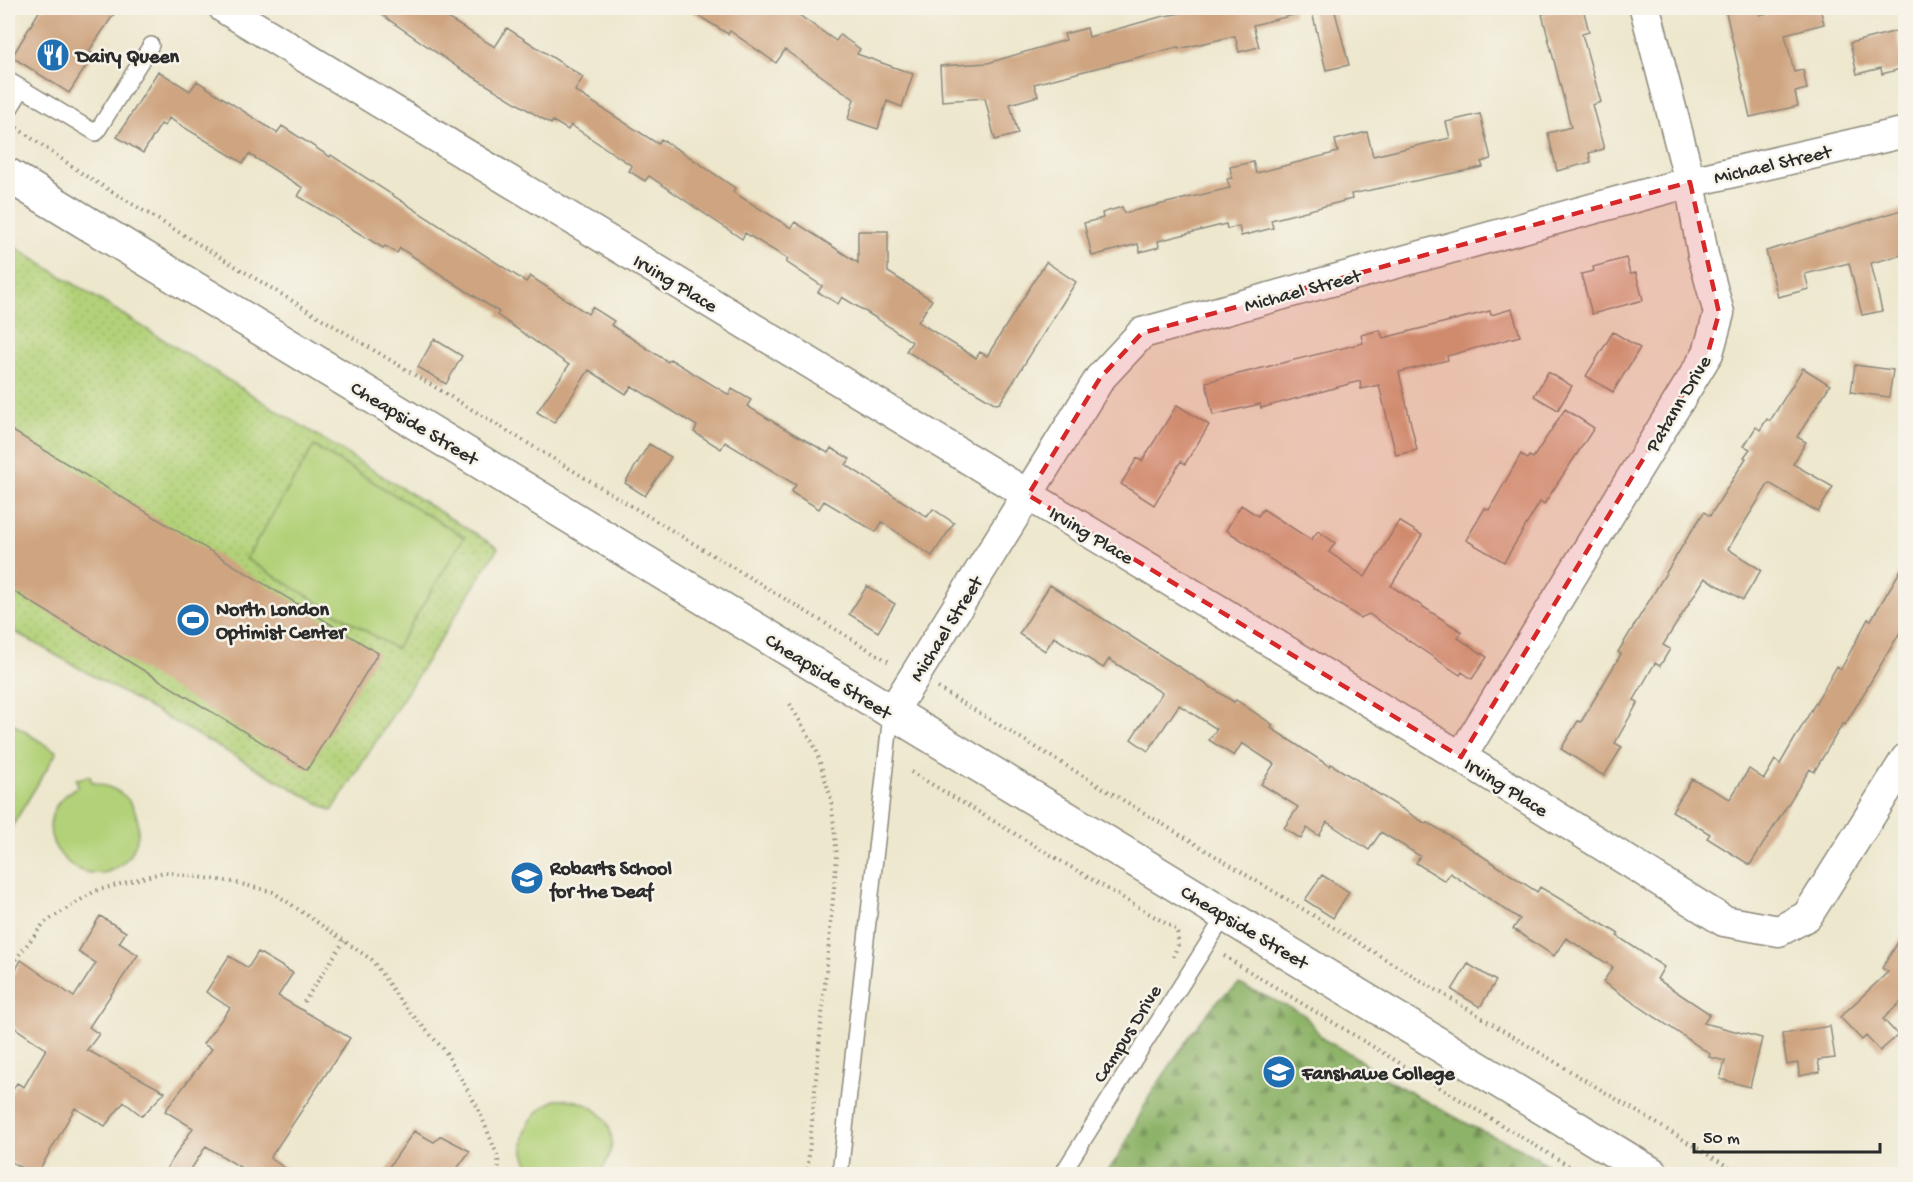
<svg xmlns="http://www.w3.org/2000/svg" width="1913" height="1182" font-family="'Gochi Hand',sans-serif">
<defs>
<pattern id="forest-firs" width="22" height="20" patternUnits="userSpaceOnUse" patternTransform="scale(1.5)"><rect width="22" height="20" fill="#8db368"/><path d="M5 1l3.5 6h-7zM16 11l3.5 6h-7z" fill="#739256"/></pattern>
<pattern id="park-dots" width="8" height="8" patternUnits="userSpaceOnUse" patternTransform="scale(1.5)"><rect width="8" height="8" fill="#b2d178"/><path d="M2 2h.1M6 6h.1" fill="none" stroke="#99b468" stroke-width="1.8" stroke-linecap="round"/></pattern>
</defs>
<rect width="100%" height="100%" fill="#f7f3e8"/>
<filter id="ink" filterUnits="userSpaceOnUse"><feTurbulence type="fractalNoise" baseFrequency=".0167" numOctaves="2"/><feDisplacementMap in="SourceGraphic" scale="12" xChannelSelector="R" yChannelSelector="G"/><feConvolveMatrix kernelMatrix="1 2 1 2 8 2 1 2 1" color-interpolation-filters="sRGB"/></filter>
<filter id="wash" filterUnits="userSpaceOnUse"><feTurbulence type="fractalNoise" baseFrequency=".008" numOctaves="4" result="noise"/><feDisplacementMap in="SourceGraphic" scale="24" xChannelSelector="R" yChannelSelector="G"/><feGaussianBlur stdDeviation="1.35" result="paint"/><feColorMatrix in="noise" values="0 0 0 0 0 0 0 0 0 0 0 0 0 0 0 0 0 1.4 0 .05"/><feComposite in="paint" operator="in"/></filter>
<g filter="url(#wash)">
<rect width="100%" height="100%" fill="#ede7cd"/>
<path fill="url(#forest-firs)" stroke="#5c6f4a" stroke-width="1.5" d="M1239 984 1304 1014 1323 1039 1354 1056 1386 1079 1475 1128 1521 1148 1562 1174H1105L1119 1156 1149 1097 1193 1031 1218 1000Z"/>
<path fill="url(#park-dots)" stroke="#6e7e52" stroke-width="1.5" d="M8 243 498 548 332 811 8 628Z"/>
<path fill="#b2d178" stroke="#6e7e52" stroke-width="1.5" d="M314 446 464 537 396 649 246 559Z
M8 721 57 752 8 833Z
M90 776 92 782C113 787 131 794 137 817 140 831 138 844 129 856 88 909 8 827 78 786L76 779Z
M558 1099C604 1098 628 1137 599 1174H536C510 1147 527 1111 558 1099Z"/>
<g id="blocks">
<path fill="#cfa480" d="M41 8H118L89 51 94 54 69 93 12 57Z
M372 8H431L495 47 507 28 583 77 575 91 658 144 661 139 685 154 735 188 733 192 791 228 795 222 858 263V231H888V272L932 300 918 322 976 358 980 352 987 356 1046 262 1076 282 1000 403 996 404 906 351 912 342 876 318 842 297 838 304 818 292 822 286 786 262 788 259 745 233 742 239 649 176 645 181 629 171 632 166 571 125 568 130 553 121 551 124 459 68Z
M686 8H789L836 41 840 35 860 49 857 54 913 74 902 107 887 101 878 129 848 119 854 99 785 50 776 63 730 31 728 34Z
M1207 8H1293L1294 15 1253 25 1259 47 1239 52 1235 36 1179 49 1178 47 1034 84 1038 96 1010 104 1018 134 995 140 985 98 942 101 940 66 988 63 1066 40 1064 34 1087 28 1089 37 1160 17Z
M1311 8H1334L1349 65 1326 70Z
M1568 8H1583L1589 32 1582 34 1601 102 1592 105 1604 149 1589 153 1591 162 1557 171 1548 133 1571 127 1542 14Z
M1725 8H1759L1760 15 1788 8H1820L1824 24 1785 34 1794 72 1803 70 1807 89 1795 92 1798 106 1750 117Z
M1897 31 1904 68 1882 74 1881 68 1857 74 1850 43Z
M158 71 190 91 197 81 277 133 282 126 330 157 331 155 526 282 530 276 588 314 592 307 614 321 611 325 668 362 670 359 729 395 732 389 751 400 747 406 782 427 828 453 831 448 850 459 846 465 927 517 933 509 954 523 932 556 882 522 876 532 824 501 819 509 791 492 796 485 725 442 721 449 694 432 697 426 632 386 626 394 589 370 554 423 537 412 569 365 497 315 499 312 400 248 397 253 385 246 383 248 331 216 298 196 303 188 249 154 243 163 169 118 165 126 161 124 143 153 117 137Z
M1480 114 1491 159 1481 162 1483 167 1351 194 1352 199 1271 220 1273 228 1241 236 1239 226 1227 229 1226 224 1158 241 1159 247 1140 252 1138 244 1092 256 1084 223 1103 218 1102 213 1122 207 1124 213 1230 188 1227 179 1232 178 1230 167 1253 162 1256 173 1338 152 1335 140 1367 132 1373 156 1450 138 1446 122Z
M1905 209V254L1871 263 1882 311 1862 315 1849 263 1805 274 1809 289 1778 297 1766 251Z
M1626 258 1630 274 1636 273 1643 300 1592 314 1581 274 1594 271 1593 267Z
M1512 309 1520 336 1447 356 1448 360 1399 372 1417 450 1396 455 1379 385 1361 389 1360 381 1261 408 1260 404 1213 415 1206 382 1363 343 1361 335 1380 330 1383 338 1490 311 1491 315Z
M1613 332 1640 348 1613 392 1586 376Z
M434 339 462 356 446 384 418 367Z
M1855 365 1893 370 1889 397 1851 392Z
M1803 368 1830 385 1797 437 1806 442 1793 464 1833 487 1818 512 1769 483 1728 549 1761 570 1743 600 1705 578 1663 645 1670 649 1660 666 1655 663 1634 700 1638 702 1615 743 1622 747 1604 776 1561 749 1578 721 1581 722 1621 654 1618 652 1689 535 1704 512 1710 516 1746 458 1744 457 1750 449 1744 446 1756 427 1760 430 1767 419 1770 421Z
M1548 372 1572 386 1558 410 1534 396Z
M1177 405 1209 425 1185 464 1181 461 1154 505 1121 484 1137 458 1142 461Z
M1565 409 1594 428 1544 504 1540 502 1504 562 1466 540 1485 508 1489 510 1521 454 1527 459 1529 456 1533 458Z
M8 428 378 653 307 770 8 588Z
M649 444 671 457 645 496 625 483Z
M1241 505 1258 516 1263 509 1311 540 1318 531 1335 543 1329 552 1365 577 1399 521 1422 535 1391 586 1462 632 1458 638 1487 657 1472 679 1462 672 1460 675 1369 614 1360 618 1226 530Z
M1905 563V624L1845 725 1843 723 1814 772 1810 769 1750 865 1707 838 1710 834 1672 811 1692 779 1730 799 1749 769 1764 779 1775 760 1780 764 1837 666 1841 669 1868 619 1871 620Z
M1050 585 1234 702 1236 700 1273 725 1271 728 1329 766 1331 764 1426 824 1427 822 1470 848 1537 892 1540 887 1619 934 1617 936 1664 967 1657 979 1710 1014 1704 1023 1762 1038 1750 1087 1720 1079 1725 1061 1709 1057 1710 1054 1603 982 1613 967 1566 938 1554 956 1513 929 1520 919 1450 873 1445 881 1416 863 1420 856 1381 832 1369 850 1327 822 1319 836 1307 828 1301 839 1284 828 1298 807 1261 784 1274 764 1242 743 1234 756 1209 740 1217 729 1179 705 1148 751 1131 739 1162 693 1109 659 1103 668 1054 637 1045 651 1019 634Z
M867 586 895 604 878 632 849 614Z
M1322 875 1349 892 1333 918 1305 900Z
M100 916 126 932 119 943 138 955 89 1027 99 1034 87 1050 165 1092 142 1116 124 1102 105 1126 75 1108 37 1174H32L8 1160V1097L17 1083 24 1087 46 1049 8 1023V985L21 960 74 997 96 963 78 952Z
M1905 931V998L1883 1019 1898 1035 1880 1051 1866 1036 1862 1040 1840 1017 1888 972 1882 968Z
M258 952 293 973 278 996 350 1038 270 1158 294 1174H251L206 1146 188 1174H163L193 1128 165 1111 212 1049 203 1044 230 1008 206 992 229 956 248 968Z
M1468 964 1496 981 1480 1007 1452 990Z
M1830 1026 1835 1058 1818 1060 1820 1072 1799 1076 1798 1063 1787 1065 1782 1034Z
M414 1131 434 1142 441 1136 470 1151 453 1174H384Z"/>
</g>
</g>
<g filter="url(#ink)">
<use href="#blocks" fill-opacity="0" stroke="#8c897c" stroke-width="1.5"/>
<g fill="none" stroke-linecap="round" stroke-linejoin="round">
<g stroke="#8c897c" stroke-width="18">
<path id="service" d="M8 80 96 133 151 45
M8 112 22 89
M840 1174 891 714
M1062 1174 1226 914"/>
</g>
<g stroke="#8c897c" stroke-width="33">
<path id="minor" d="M224 8 1461 757 1724 921 1779 931 1807 916 1906 759
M891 714 1100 378 1142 333 1690 182 1906 132
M1461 757 1708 353 1719 313 1703 255 1690 182 1645 8"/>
</g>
<g stroke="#8c897c" stroke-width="36">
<path id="tertiary" d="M8 175 1652 1174"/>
</g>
<path stroke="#8c897c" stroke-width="4" stroke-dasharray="1.5 4.5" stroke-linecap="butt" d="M17 128 86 176 891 663
M938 688 1740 1174
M790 704 816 749 831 799 837 856 807 1174
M911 772 1177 930 1178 945 1173 957
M1224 956 1582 1174
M8 969 44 923 95 891 164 872 233 882 273 892 372 960 401 1002 445 1051 478 1108 498 1157 499 1174
M304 1002 344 941"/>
<use href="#service" stroke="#fff" stroke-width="15"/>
<use href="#minor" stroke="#fff" stroke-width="30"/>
<use href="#tertiary" stroke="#fff" stroke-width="33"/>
</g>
</g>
<path fill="#d62828" fill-opacity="0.2" stroke="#d62828" stroke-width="4.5" stroke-dasharray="12 8" stroke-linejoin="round" d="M1690 182 1719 313 1708 353 1461 757 1028 495 1100 378 1142 333Z"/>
<defs>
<g id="restaurant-disc" transform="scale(1.725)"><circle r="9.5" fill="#1f6fb2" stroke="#f7f3e8"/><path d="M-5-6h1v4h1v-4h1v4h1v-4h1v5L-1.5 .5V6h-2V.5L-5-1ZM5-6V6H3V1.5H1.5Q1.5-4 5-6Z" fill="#fff"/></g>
<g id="stadium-disc" transform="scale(1.725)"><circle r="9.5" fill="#1f6fb2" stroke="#f7f3e8"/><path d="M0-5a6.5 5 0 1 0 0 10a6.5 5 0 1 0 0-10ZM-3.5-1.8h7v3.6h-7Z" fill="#fff"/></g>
<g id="school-disc" transform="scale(1.725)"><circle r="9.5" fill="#1f6fb2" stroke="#f7f3e8"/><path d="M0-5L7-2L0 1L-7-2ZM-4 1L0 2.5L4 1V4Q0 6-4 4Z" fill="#fff"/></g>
<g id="university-disc" transform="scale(1.725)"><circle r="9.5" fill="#1f6fb2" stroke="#f7f3e8"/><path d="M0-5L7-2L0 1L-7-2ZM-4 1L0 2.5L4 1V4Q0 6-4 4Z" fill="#fff"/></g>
</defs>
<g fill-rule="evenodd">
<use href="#restaurant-disc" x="53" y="55"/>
<use href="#stadium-disc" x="193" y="620"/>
<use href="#school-disc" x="527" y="878"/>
<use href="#university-disc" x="1279" y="1072"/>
</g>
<g text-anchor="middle" stroke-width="5" stroke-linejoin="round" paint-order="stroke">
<g font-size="20" font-weight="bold" fill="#2b2b2b" stroke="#f7f3e8" text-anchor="start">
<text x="76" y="62">Dairy Queen</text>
<text x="216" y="615">North London<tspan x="216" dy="23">Optimist Center</tspan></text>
<text x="550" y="874">Robarts School<tspan x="550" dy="23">for the Deaf</tspan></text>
<text x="1302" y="1079">Fanshawe College</text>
</g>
<g font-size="20" fill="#2b2b2b" stroke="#f7f3e8">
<text transform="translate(1772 163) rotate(-13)" y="7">Michael Street</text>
<text transform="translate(676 282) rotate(31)" y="7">Irving Place</text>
<text transform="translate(1302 289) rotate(-15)" y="7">Michael Street</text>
<text transform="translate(1677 403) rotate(-59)" y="7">Patann Drive</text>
<text transform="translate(415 422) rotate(31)" y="7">Cheapside Street</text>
<text transform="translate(1092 534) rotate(31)" y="7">Irving Place</text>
<text transform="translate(945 628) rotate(-58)" y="7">Michael Street</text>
<text transform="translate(829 675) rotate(32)" y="7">Cheapside Street</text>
<text transform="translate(1507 786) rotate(32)" y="7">Irving Place</text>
<text transform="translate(1245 926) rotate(31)" y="7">Cheapside Street</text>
<text transform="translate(1126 1033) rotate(-58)" y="7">Campus Drive</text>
</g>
</g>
<rect width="1913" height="1182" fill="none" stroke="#f7f3e8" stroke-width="30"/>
<path d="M1694 1143v9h186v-9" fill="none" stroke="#2b2b2b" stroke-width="3"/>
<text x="1703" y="1143" font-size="18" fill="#2b2b2b" stroke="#f7f3e8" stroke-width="4.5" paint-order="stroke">50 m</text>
</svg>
